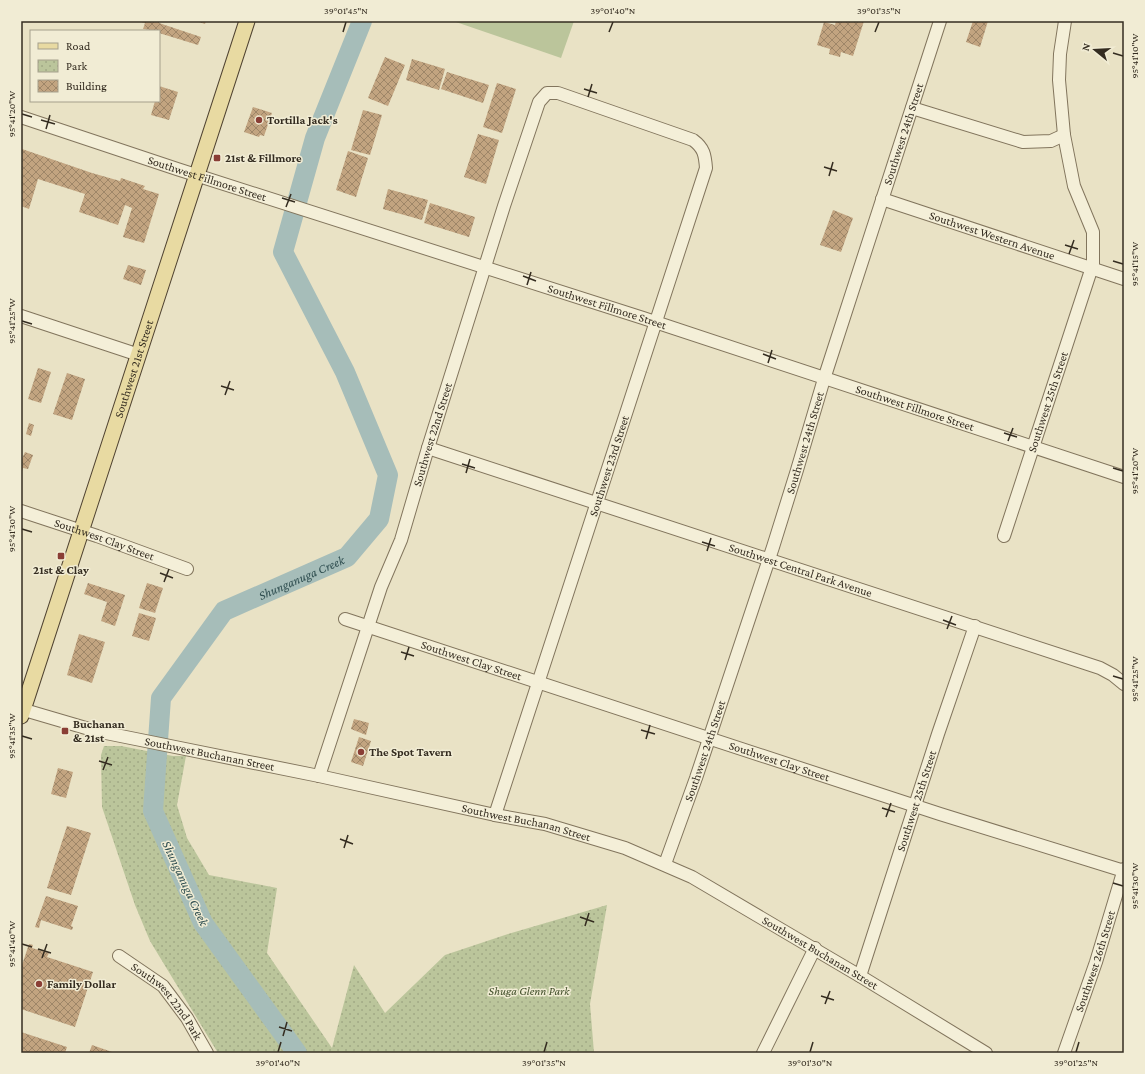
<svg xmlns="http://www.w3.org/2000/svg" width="1145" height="1074" font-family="'Crimson Pro',serif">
<defs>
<pattern id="park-dots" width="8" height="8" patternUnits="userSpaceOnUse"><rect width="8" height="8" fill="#bbc59b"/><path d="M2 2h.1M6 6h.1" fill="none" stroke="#a1a985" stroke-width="1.8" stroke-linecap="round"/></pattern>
<pattern id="building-cross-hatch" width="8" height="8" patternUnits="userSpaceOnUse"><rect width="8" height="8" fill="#c2a480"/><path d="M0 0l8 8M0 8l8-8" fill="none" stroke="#9e8668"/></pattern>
</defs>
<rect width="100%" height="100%" fill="#e9e2c5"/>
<path fill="#bbc59b" d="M453 21H574L561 58Z"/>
<path fill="url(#park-dots)" d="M104 746H121L173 756H186L177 805 187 838 209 875 277 888 267 953 332 1048 354 965 385 1013 445 955 508 934 607 905 590 1004 594 1053H218L150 941 135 905 102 807 101 755Z"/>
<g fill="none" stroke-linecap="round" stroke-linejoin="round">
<path stroke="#a6bdb9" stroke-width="20" id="s1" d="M297 1053 203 923 153 811 161 698 224 611 347 557 379 519 388 475 345 372 283 252 315 138 362 21"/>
</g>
<path fill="url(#building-cross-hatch)" d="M138 21H159V23L201 37 198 45 159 33V31L143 29 145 23Z
M196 21H206L205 24Z
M836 21H864L853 56 841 52 840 57 829 54 830 49 817 45 824 22 835 25Z
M973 21H988L980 47 966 42Z
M385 57 405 65 388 106 368 98Z
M412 59 445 69 439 90 406 80Z
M447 72 489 85 483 103 441 89Z
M497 83 516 89 502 133 483 127Z
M159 86 178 92 169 120 151 115 155 101H159Z
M253 107 272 113 264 136 260 135 259 137 244 132Z
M363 110 382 115 370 155 351 150Z
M478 134 499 140 486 184 464 177Z
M22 149 92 173 120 181 121 178 145 186 143 189 159 194 144 243 123 237 132 208 125 205 118 225 79 212 85 194 38 179 29 209 21 206Z
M348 151 368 158 356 197 336 190Z
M388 189 428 200 422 220 383 209Z
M430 203 475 217 469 237 424 223Z
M833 210 853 218 841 252 820 245Z
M128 265 146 270 141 285 123 279Z
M38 368 51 372 41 403 28 399Z
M67 373 85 379 72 420 53 414Z
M29 423 34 425 31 436 26 434Z
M25 452 33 455 28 469 23 468 21 474V461Z
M88 583 125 595 115 626 101 621 107 602 84 594Z
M147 583 163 588 155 613 139 608Z
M139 613 156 618 149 641 132 636Z
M79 634 105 642 92 683 67 675Z
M354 719 369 723 366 735 351 729Z
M359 737 371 741 363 766 351 762Z
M58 768 73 772 66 798 51 794Z
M67 826 91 833 71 895 47 888Z
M46 896 78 906 71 926 73 927 72 930 41 920 39 928 35 927Z
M29 944 33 945 32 948 49 953 47 957 93 972 75 1027 21 1009V968Z
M21 1032 67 1047 65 1053H21Z
M92 1045 115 1053H89Z"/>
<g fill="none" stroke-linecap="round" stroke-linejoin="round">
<g stroke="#82755d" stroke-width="14">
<g id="minor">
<path d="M912 108 1023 142 1051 141 1064 135"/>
<path id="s2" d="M21 117 177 169 643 318 1124 477"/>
<path id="s3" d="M882 199 1124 279"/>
<path d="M21 316 139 355"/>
<path id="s4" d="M428 448 1100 668 1113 675 1124 684"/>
<path id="s5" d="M21 511 97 536 187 569"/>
<path id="s6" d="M1004 536 1093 264V232L1074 186 1064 135 1059 80 1060 54 1065 21"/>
<path id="s7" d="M345 619 940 814 1124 871"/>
<path id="s8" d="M21 709 96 731 319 776 495 815 545 824 625 848 692 877 860 976 986 1053"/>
<path id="s9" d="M319 776 381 587 401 540 428 448 504 206 539 102 547 93H558L693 140C704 148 705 155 706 168L495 815"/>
<path id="s10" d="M665 864 696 778 773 547 797 470 824 379 940 21"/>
<path id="s11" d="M119 956 163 986 187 1018 207 1053"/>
<path id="s12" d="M860 976 938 734 975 626"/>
<path d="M763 1053 815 948"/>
<path id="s13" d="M1064 1053 1096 962 1124 869"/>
</g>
</g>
<g stroke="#504331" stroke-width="17">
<g id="major">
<path id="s14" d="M21 716 247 21"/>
</g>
</g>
<use href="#minor" stroke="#f4efd8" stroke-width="12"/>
<use href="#major" stroke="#e8daa2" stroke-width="15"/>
</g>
<path fill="none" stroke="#342c20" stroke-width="1.5" d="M343 32 346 22M609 32 613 22M875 32 879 22M1113 53 1123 56M584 89 597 93M588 97 592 84M22 114 32 117M41 120 55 124M46 129 50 115M824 167 837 171M829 176 833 162M282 198 295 202M286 207 291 194M1065 245 1078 249M1069 254 1074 240M1113 261 1123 264M523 276 536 281M527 285 531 272M22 321 32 324M763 354 776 359M768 363 772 350M221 386 234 390M225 395 230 381M1004 433 1017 437M1008 441 1013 428M462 464 475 468M1113 468 1123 471M466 473 470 459M22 529 32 532M702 542 715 546M707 551 711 538M160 573 173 578M164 582 169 569M943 620 956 625M947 629 952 616M401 652 414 656M405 660 409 647M1113 676 1123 679M641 730 655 734M22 736 32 739M646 739 650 725M99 761 112 765M103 770 108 757M882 808 895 812M886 817 891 803M340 839 353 844M344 848 348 835M1113 883 1123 886M580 917 594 922M585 926 589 913M22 944 32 947M38 949 51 953M42 958 47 944M821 996 834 1000M825 1004 830 991M279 1027 292 1031M283 1036 287 1022M278 1052 281 1042M544 1052 547 1042M810 1052 813 1042M1076 1052 1079 1042"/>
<g fill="#8a3e35" stroke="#f1ecd4" stroke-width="1.5">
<circle cx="259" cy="120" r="4"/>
<rect x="213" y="154" width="8" height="8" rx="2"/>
<rect x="57" y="552" width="8" height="8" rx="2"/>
<rect x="61" y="727" width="8" height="8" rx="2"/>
<circle cx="361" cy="752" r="4"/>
<circle cx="39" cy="984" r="4"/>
</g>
<g text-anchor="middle" stroke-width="3" stroke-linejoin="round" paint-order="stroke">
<g font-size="12" font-weight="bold" fill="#342c20" stroke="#f1ecd4" text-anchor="start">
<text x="267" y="124">Tortilla Jack's</text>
<text x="225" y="162">21st &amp; Fillmore</text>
<text x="61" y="574" text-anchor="middle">21st &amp; Clay</text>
<text x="73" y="728">Buchanan<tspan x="73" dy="14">&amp; 21st</tspan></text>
<text x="369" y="756">The Spot Tavern</text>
<text x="47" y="988">Family Dollar</text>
</g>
<g font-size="12" fill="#342c20" stroke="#f1ecd4">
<text dy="4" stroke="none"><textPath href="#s10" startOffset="768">Southwest 24th Street</textPath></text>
<text dy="4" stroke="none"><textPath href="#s2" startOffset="196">Southwest Fillmore Street</textPath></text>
<text dy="4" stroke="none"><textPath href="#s3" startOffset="116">Southwest Western Avenue</textPath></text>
<text dy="4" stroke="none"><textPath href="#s2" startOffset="616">Southwest Fillmore Street</textPath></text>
<text dy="4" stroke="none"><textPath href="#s14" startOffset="365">Southwest 21st Street</textPath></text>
<text dy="4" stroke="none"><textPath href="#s6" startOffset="141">Southwest 25th Street</textPath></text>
<text dy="4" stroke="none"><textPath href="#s2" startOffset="940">Southwest Fillmore Street</textPath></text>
<text dy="4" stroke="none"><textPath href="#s9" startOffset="360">Southwest 22nd Street</textPath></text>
<text dy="4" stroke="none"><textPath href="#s10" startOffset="444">Southwest 24th Street</textPath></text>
<text transform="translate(609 466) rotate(-72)" y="4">Southwest 23rd Street</text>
<text dy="4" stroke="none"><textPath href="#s5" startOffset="88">Southwest Clay Street</textPath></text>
<text dy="4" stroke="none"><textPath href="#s4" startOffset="392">Southwest Central Park Avenue</textPath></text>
<text dy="4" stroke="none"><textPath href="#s7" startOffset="133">Southwest Clay Street</textPath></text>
<text dy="4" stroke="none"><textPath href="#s10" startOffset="120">Southwest 24th Street</textPath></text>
<text dy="4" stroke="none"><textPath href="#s8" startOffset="194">Southwest Buchanan Street</textPath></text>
<text dy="4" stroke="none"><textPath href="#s7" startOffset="457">Southwest Clay Street</textPath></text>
<text dy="4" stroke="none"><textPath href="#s12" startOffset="184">Southwest 25th Street</textPath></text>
<text dy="4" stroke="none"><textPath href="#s8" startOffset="518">Southwest Buchanan Street</textPath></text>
<text dy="4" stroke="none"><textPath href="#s8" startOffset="842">Southwest Buchanan Street</textPath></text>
<text dy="4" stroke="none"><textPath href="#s13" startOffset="97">Southwest 26th Street</textPath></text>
<text dy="4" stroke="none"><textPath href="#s11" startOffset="67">Southwest 22nd Park</textPath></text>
</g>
<g font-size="12" font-style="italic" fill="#404e29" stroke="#f1ecd4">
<text x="529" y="995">Shuga Glenn Park</text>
</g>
<g font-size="13" font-style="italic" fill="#315052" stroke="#f1ecd4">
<text dy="5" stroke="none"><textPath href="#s1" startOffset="588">Shunganuga Creek</textPath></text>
<text transform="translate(186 883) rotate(65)" y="5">Shunganuga Creek</text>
</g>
</g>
<rect width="1145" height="1074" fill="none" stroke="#f1ecd4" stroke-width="44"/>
<rect x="30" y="30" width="130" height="72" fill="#f1ecd4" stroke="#a59f8c"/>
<rect x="38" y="43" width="20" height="6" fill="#e8daa2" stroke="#a59f8c"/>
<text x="66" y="50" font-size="12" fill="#342c20">Road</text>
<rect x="38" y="60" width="20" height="12" fill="url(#park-dots)" stroke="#a59f8c"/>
<text x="66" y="70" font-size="12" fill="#342c20">Park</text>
<rect x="38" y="80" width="20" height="12" fill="url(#building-cross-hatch)" stroke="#a59f8c"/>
<text x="66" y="90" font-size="12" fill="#342c20">Building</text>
<g transform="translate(1095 50) rotate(288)" stroke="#f1ecd4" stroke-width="3" paint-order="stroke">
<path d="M0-3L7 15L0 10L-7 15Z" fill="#342c20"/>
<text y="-6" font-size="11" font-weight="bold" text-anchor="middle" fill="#342c20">N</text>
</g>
<rect x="22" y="22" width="1101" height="1030" fill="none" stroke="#342c20" stroke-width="1.5"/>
<g font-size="10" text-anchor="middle" fill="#342c20">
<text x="346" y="14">39°01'45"N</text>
<text x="613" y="14">39°01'40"N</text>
<text x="879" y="14">39°01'35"N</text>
<text transform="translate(1134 56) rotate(-90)" y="4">95°41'10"W</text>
<text transform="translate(11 114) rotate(-90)" y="4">95°41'20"W</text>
<text transform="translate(1134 264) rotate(-90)" y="4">95°41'15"W</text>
<text transform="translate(11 321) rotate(-90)" y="4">95°41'25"W</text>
<text transform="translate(1134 471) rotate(-90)" y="4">95°41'20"W</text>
<text transform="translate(11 529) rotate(-90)" y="4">95°41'30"W</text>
<text transform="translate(1134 679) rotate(-90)" y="4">95°41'25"W</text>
<text transform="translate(11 736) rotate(-90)" y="4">95°41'35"W</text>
<text transform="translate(1134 886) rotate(-90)" y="4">95°41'30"W</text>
<text transform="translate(11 944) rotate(-90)" y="4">95°41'40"W</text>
<text x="278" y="1066">39°01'40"N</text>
<text x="544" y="1066">39°01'35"N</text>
<text x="810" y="1066">39°01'30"N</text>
<text x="1076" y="1066">39°01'25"N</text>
</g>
</svg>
